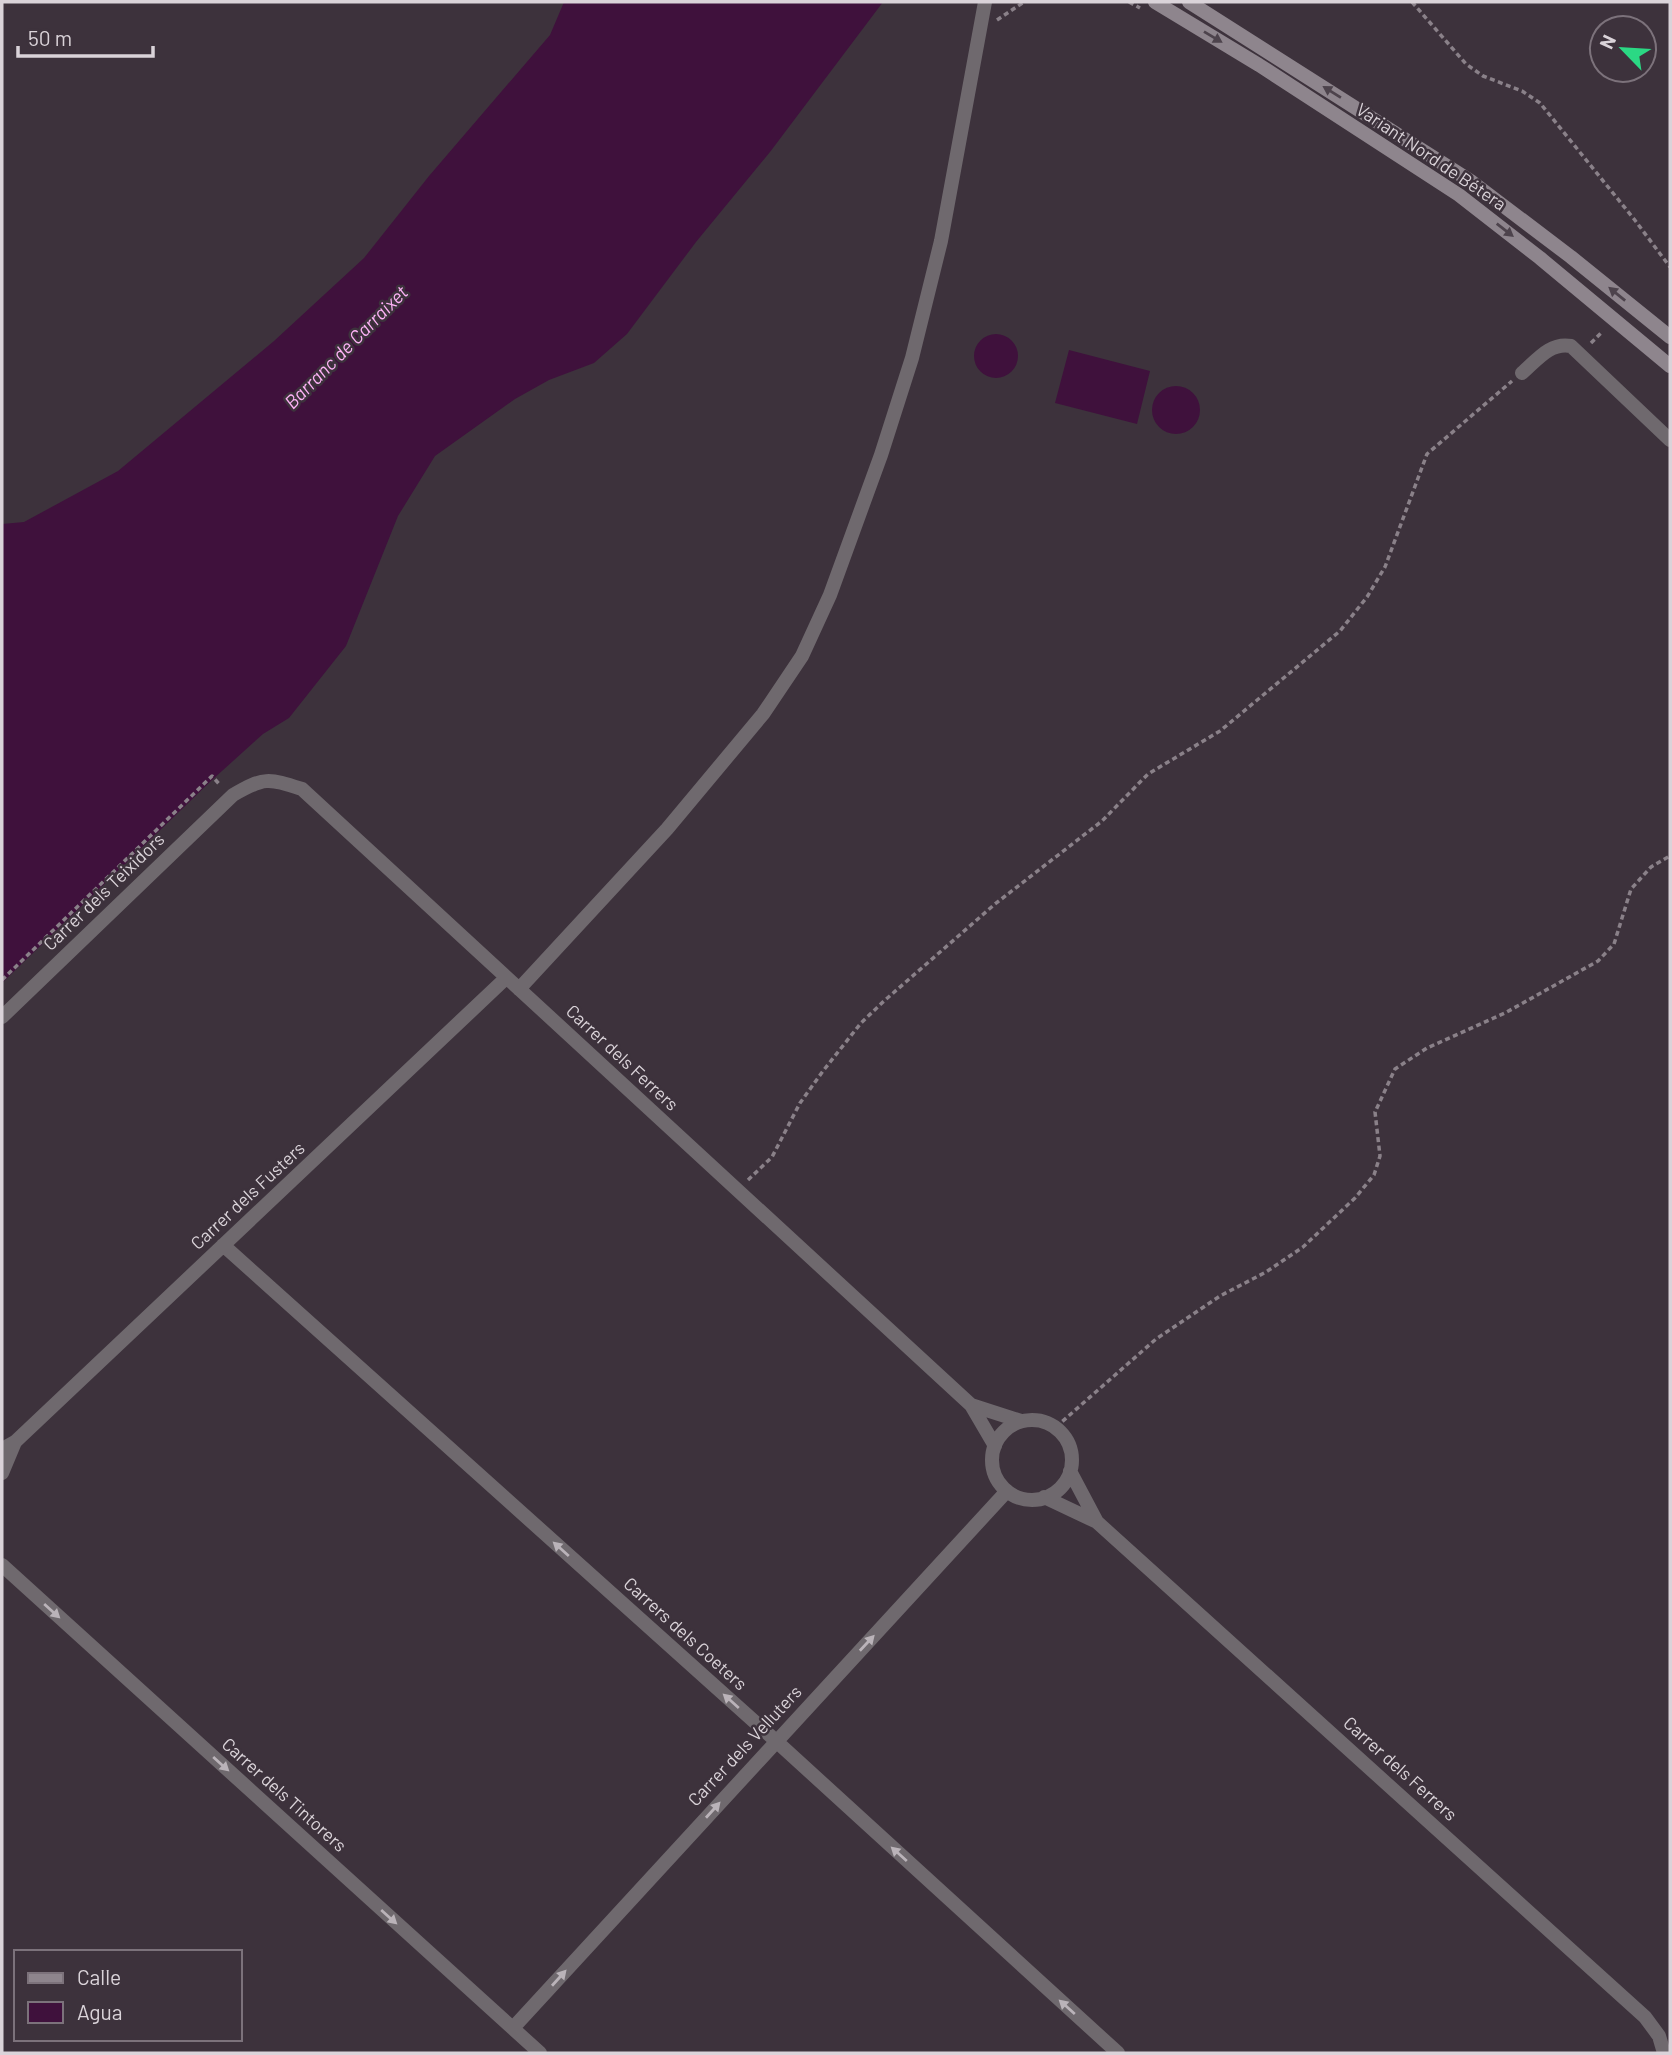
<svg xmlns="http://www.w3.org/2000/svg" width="1672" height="2055" font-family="Barlow,sans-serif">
<rect width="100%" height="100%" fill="#3d323c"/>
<path fill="#3f113c" d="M564 2H883L770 152 696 242 627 334 594 363 549 380 515 399 435 456 398 516 346 646 289 718 263 734 212 780 2 983V524L24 522 118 471 274 341 364 258 429 176 550 35Z
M974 356a22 22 0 1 1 44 0a22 22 0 1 1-44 0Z
M1069 350 1150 371 1137 424 1055 403Z
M1152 410a24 24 0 1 1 48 0a24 24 0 1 1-48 0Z"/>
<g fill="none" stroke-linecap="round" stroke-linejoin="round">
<path stroke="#8a8189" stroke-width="3.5" stroke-dasharray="5 3.5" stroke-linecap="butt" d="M1129 2 1140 8
M1412 2 1466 64 1483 76 1522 91 1540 103 1634 219 1670 267
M997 20 1024 2
M1591 343 1603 331
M2 980 212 776 220 785
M748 1180 772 1157 800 1103 823 1071 861 1023 884 1001 995 904 1102 821 1148 774 1220 731 1340 631 1367 597 1385 567 1427 454 1512 381
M1056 1427 1156 1339 1220 1296 1266 1272 1303 1247 1355 1198 1374 1175 1380 1156 1375 1112 1395 1069 1427 1048 1505 1013 1598 961 1614 944 1631 889 1651 867 1670 856"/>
<path stroke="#6f696e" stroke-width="14" d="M1522 373C1537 360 1550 342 1571 346L1670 440
M519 989 667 829 763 714 802 656 830 595 881 455 912 358 941 241 985 2
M2 1017 233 795C264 777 268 778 302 789L971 1405 995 1446
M223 1245 776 1741 1118 2053
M971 1405 1021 1421
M992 1460a40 40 0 1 1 80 0a40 40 0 1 1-80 0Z
M2 1449 15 1442 506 978
M1070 1471 1097 1522
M2 1473 15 1442
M1044 1497 1097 1522 1645 2017 1659 2036 1664 2053
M2 1565 540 2053
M513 2028 1007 1491"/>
<path stroke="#8e858d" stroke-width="14" d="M1155 2 1259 65 1459 195 1540 258 1670 366
M1189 2 1472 182 1571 257 1670 337"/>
</g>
<defs><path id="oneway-solid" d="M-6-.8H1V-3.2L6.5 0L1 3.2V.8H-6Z" transform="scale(1.75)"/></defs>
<g fill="#4d434c">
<use href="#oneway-solid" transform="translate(1213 37) rotate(31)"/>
<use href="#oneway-solid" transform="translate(1332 92) rotate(-148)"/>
<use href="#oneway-solid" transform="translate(1505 230) rotate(38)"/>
<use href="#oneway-solid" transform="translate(1617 294) rotate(-141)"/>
</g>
<g fill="#bab3b9">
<use href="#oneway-solid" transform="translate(561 1549) rotate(-138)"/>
<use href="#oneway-solid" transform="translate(52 1611) rotate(42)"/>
<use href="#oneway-solid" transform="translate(867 1643) rotate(-47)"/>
<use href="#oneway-solid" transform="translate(731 1701) rotate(-138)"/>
<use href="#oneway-solid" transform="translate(221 1764) rotate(42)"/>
<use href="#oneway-solid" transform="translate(713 1810) rotate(-48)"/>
<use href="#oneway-solid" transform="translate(899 1854) rotate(-138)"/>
<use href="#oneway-solid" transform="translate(389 1917) rotate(42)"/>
<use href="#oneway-solid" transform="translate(559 1978) rotate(-48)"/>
<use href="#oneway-solid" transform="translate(1067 2007) rotate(-138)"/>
</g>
<g text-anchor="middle" stroke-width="5" stroke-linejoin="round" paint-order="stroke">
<g font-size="18" fill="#dad3d9" stroke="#3d323c">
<text transform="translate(1431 157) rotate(34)" y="6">Variant Nord de Bétera</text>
<text transform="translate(104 892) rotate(-44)" y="6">Carrer dels Teixidors</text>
<text transform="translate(622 1058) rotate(43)" y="6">Carrer dels Ferrers</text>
<text transform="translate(248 1196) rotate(-43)" y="6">Carrer dels Fusters</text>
<text transform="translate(685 1634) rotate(42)" y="6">Carrers dels Coeters</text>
<text transform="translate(745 1746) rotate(-47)" y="6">Carrer dels Velluters</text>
<text transform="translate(1400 1769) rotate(42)" y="6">Carrer dels Ferrers</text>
<text transform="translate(284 1795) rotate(42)" y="6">Carrer dels Tintorers</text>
</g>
<g font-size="19" font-style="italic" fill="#fdb2f6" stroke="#3d323c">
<text transform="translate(346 347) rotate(-45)" y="7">Barranc de Carraixet</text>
</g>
</g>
<rect width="1672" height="2055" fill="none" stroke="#dad3d9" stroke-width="7"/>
<rect x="14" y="1950" width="228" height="91" fill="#3d323c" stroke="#7c727b" stroke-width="2"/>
<rect x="28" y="1973" width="35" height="10" fill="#8e858d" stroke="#7c727b" stroke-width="2"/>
<text x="77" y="1985" font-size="21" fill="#dad3d9">Calle</text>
<rect x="28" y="2002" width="35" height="21" fill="#3f113c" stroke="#7c727b" stroke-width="2"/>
<text x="77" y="2020" font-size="21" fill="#dad3d9">Agua</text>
<g transform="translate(1623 49) rotate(295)"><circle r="33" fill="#3d323c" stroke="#7c727b" stroke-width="2"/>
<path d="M0-5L12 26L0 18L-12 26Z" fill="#2bd884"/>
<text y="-10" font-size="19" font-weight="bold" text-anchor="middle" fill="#dad3d9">N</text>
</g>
<path d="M18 46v10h135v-10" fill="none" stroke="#dad3d9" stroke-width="3.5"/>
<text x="28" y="46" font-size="21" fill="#dad3d9" stroke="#3d323c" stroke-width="5" paint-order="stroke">50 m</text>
</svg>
